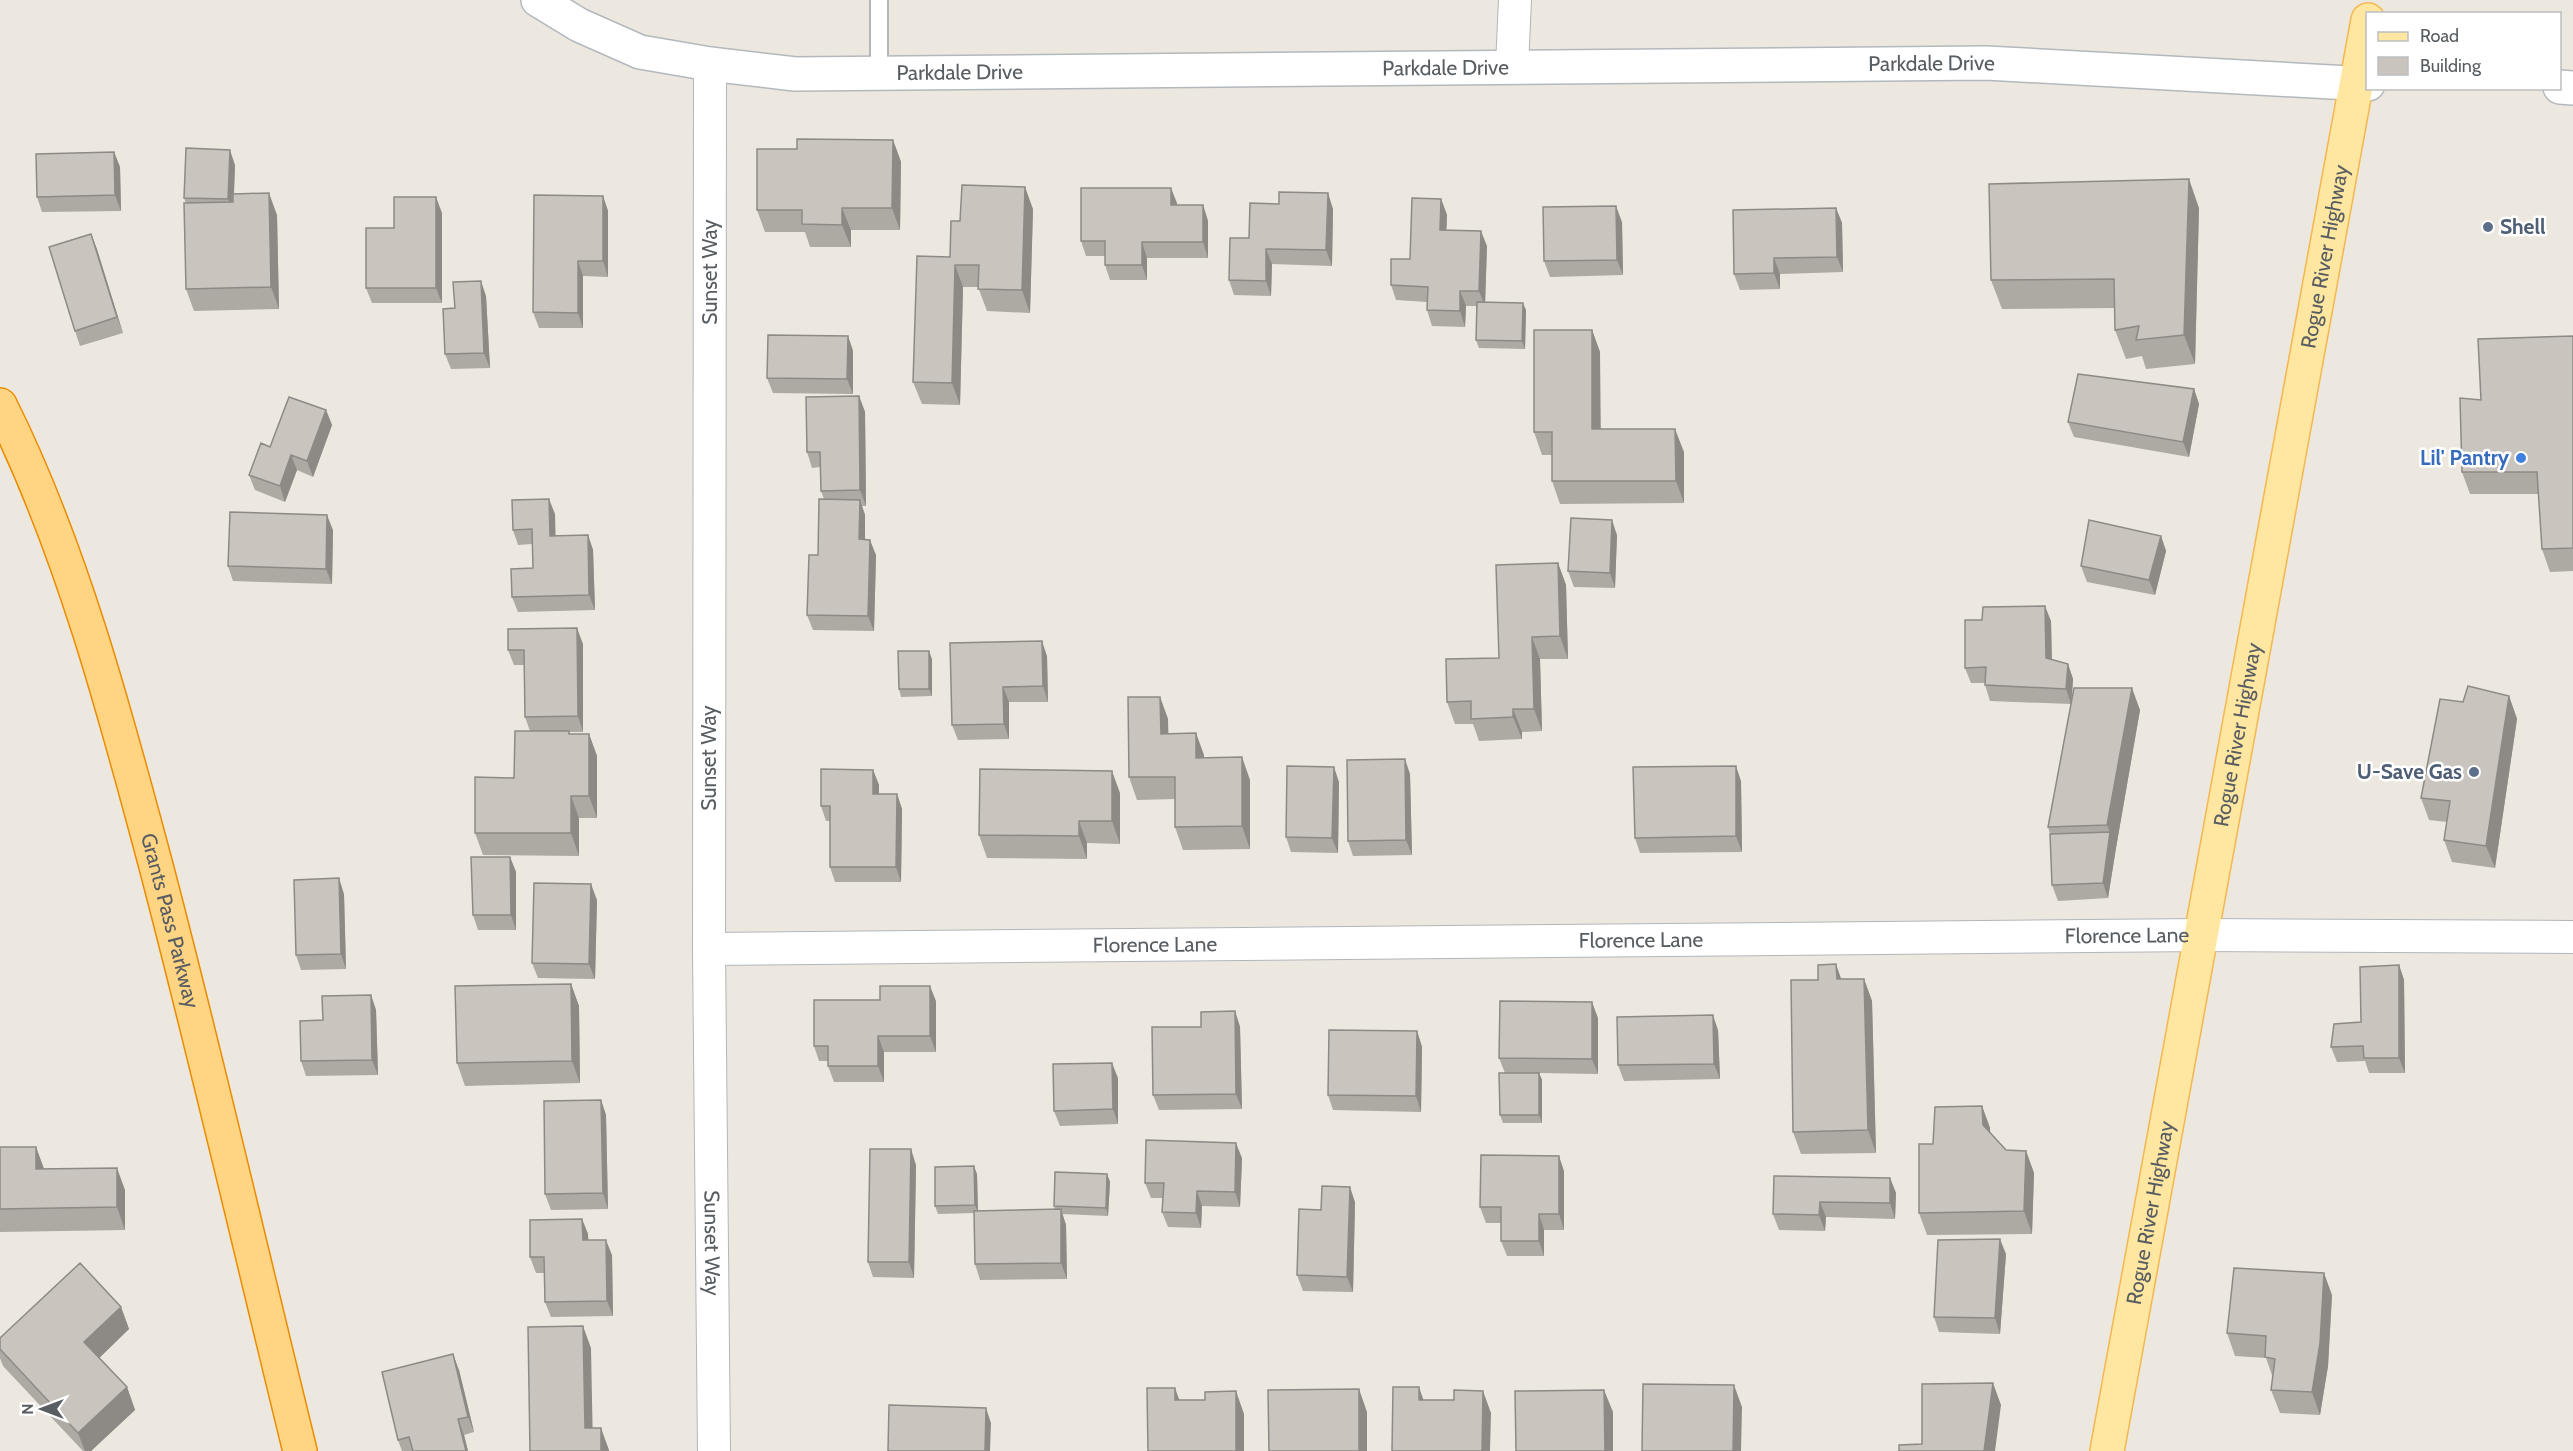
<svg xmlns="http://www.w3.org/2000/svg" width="2573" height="1451" font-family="Cabin,sans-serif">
<rect width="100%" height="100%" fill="#ece8df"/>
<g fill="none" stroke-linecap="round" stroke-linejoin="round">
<g stroke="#b2b6bb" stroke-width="20">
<path id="lane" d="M879 0V73"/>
</g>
<g stroke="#b2b6bb" stroke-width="34">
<g id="street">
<path id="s1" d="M710 64 709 949 714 1451"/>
<path d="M1512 66 1515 0"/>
<path id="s2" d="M709 949 2203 935 2573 937"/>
</g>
</g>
<g stroke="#b3b8bd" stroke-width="36">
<g id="secondary">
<path id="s3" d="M538 0 579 25 640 52 710 64 795 74 1986 63 2368 84"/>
<path d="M2560 87 2573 88"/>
</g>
</g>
<g stroke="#f4b750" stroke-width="36">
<g id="primary">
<path id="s4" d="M2107 1451 2368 20"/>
</g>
</g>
<g stroke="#eb8c00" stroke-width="36">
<g id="highway">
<path id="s5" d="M0 405C71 547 115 712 156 866 207 1060 252 1256 300 1451"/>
</g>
</g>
<use href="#lane" stroke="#fff" stroke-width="16"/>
<use href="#street" stroke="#fff" stroke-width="32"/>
<use href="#secondary" stroke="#fff" stroke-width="33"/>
<use href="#primary" stroke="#ffe7a1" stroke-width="33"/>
<use href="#highway" stroke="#ffd483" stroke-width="33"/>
</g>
<path fill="#ada9a3" d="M893 140 901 162 900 230H851V247H810L805 232H765L757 210 797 149Z
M114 152 120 167 121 211 42 212 37 197Z
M235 165 234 194 277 215 279 309 194 311 186 289V203L184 198Z
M603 196 608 211V277L583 276V328H539L533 312Z
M1441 199 1447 215 1446 230 1487 246 1485 302 1526 310 1525 349 1479 348 1476 340V306H1466L1465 327 1432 326 1427 310V302L1396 300 1391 285 1410 259Z
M1177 203V205H1203L1208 221V258H1147V280H1110L1105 265V256H1086L1081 241Z
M1836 208 1842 223 1843 272 1780 274V289L1740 290 1734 274Z
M2199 208 2195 364 2146 369 2142 356 2126 359 2115 330V308L2002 309 1991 280Z
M1033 209 1030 313 987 311 978 287H963L960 405 922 404 913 382 960 221Z
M1333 209 1332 266 1272 264 1271 296 1234 295 1229 280 1249 238Z
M442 213V303H372L366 288 394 228Z
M1622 222 1623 275 1550 277 1544 261Z
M91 234 123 333 80 346 75 331Z
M486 296 490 368 451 369 445 354 455 308Z
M1592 330 1600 352V429L1684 452V503L1560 504 1552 481V455H1542L1534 432Z
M848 336 853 351V394L773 393 767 378Z
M2573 336V571L2550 572 2542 549 2539 494H2470L2462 472 2481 400Z
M2194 389 2199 404 2189 457 2074 437 2068 422Z
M859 396 865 412 866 506H862L865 515V539L876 555 874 631 813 630 807 615 818 555 824 499 821 491 820 467 812 468 807 452Z
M326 410 332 425 313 477 297 470 285 502 255 490 249 475 270 447Z
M555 514V536L588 535 593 550 595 610 518 612 512 597 533 568 532 544 518 545 513 530Z
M333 530 332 584 233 581 228 566Z
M1617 535 1615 588 1574 587 1568 571Z
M2161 536 2166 551 2155 595 2087 582 2081 566Z
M1558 563 1566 585 1568 659H1540L1542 731 1522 732V739L1479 741 1473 724H1455L1447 702 1499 658Z
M2051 621 2052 659 2068 664 2073 679 2072 700 2140 710 2116 848 2108 898 2058 901 2052 885 2050 834 2048 827 2071 704 1990 701 1985 685V683H1971L1965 668Z
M950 643 1047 656 1048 702H1009V739L958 740 952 725Z
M583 644V732H569L570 734H589L597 756V818H579V856L483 855 475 833 514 778 530 731 525 717 524 665H514L508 650Z
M932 659V696L901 697 899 689Z
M2509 696 2517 719 2495 868 2452 862 2444 840 2447 822 2429 820 2421 798 2463 702Z
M1160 697 1168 719V733L1204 755V758L1250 780V849L1183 850 1175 827V799L1137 800 1129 777Z
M873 770 879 785V794H897L902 809 901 882H835L830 867V821H826L821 806Z
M1410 774 1412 855 1353 856 1348 841Z
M1741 781 1742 852 1640 853 1635 838Z
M1339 782 1338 853 1291 852 1286 837Z
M1120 793V844L1087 843V859L987 858 979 835Z
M510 857 516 872V930H478L473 915Z
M344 894 346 969 301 970 296 955Z
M597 900 595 979 538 978 532 963Z
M2399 965 2404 980 2405 1073H2369L2365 1061 2337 1062 2331 1047 2361 1022Z
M1842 979H1864L1872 1001 1876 1153 1801 1154 1793 1132Z
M571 984 579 1006 580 1083 465 1086 457 1063Z
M371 995 376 1010 378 1075 306 1076 301 1061 323 1020Z
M936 1001V1052H884V1082H834L828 1066V1061H819L814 1046Z
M1235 1011 1240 1027 1242 1109 1159 1110 1153 1095 1201 1027Z
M1598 1018V1074L1539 1073 1542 1080V1123H1503L1500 1115 1505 1073 1499 1058Z
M1718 1030 1720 1079 1624 1081 1618 1065Z
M1417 1031 1422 1047 1421 1112 1333 1110 1328 1095Z
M1118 1078V1124L1060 1126 1054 1111Z
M601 1100 606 1115 608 1209 551 1210 545 1194Z
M1982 1106 1990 1128V1134L2006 1150 2026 1151 2034 1173 2032 1234 1927 1235 1919 1213 1933 1144Z
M0 1147H36L44 1169 125 1190V1230L0 1232Z
M1242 1158 1240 1207 1202 1206 1201 1228 1168 1227 1162 1212 1163 1198H1151L1145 1183Z
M916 1165 914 1278 873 1277 868 1262Z
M1564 1171V1230H1544V1256H1507L1501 1241V1223H1486L1480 1207Z
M977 1174 978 1211 1055 1209 1054 1206 1107 1174 1110 1182 1108 1216 1062 1214 1066 1225 1067 1279 980 1280 975 1264 974 1213 938 1214 935 1206Z
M1890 1178 1896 1193 1895 1219 1826 1217 1825 1231 1779 1230 1773 1214Z
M1355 1202 1353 1292 1303 1291 1297 1275 1321 1210Z
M582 1219 588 1234V1240L612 1255 613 1316 551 1317 545 1302 544 1273H536L530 1257Z
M2006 1254 2000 1334 1939 1332 1934 1317Z
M2332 1295 2328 1366 2320 1415 2280 1413 2271 1390 2273 1378 2266 1358 2235 1356 2227 1333Z
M121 1307 129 1329 99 1358 127 1387 135 1410 91 1451H83L3 1366 0 1358V1338Z
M459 1370 474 1432 464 1435 468 1451H402L398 1440Z"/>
<path fill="#8d8a85" d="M893 140 901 162 900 230 892 208Z
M230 150 235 165 233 215 228 199Z
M114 152 120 167 121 211 115 195Z
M2189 179 2199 208 2195 364 2184 335Z
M1025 187 1033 209 1030 313 1022 290Z
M1171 188 1177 203V221L1171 205Z
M269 193 277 215 279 309 271 287Z
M1328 193 1333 209 1332 266 1326 250Z
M603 196 608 211V277L603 261Z
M436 197 442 213V303L436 288Z
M1441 199 1447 215 1446 245 1440 230Z
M1203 205 1208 221V258L1203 242Z
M1616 206 1622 222 1623 275 1617 260Z
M842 208 851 230V247L842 225Z
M1836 208 1842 223 1843 272 1837 257Z
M1481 231 1487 246 1485 306 1479 291Z
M91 234 97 249 123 333 117 317Z
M1142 242 1147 258V280L1142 265Z
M1266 249 1272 264 1271 296 1266 281Z
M1774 258 1780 274V289L1774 273Z
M578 261 583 276V328L578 313Z
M955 265 963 287 960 405 952 383Z
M481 281 486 296 490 368 484 353Z
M1460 291 1466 306 1465 327 1460 311Z
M1523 303 1526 310 1525 349 1522 341Z
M1592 330 1600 352 1601 452 1592 429Z
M848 336 853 351V394L847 379Z
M2194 389 2199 404 2189 457 2183 442Z
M859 396 865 412 866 506 860 490Z
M326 410 332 425 313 477 307 461Z
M1675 429 1684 452V503L1676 481Z
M291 455 297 470 285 502 280 486Z
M549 499 555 514 556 551 550 536Z
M860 500 865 515V554L859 539Z
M327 515 333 530 332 584 326 569Z
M1612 520 1617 535 1615 588 1610 573Z
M588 535 593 550 595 610 589 595Z
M2161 536 2166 551 2155 595 2149 580Z
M870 540 876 555 874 631 868 616Z
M1558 563 1566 585 1568 659 1560 636Z
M2045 606 2051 621 2052 673 2046 658Z
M577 628 583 644V732L578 716Z
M1532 637 1540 659 1542 731 1534 709Z
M1042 641 1047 656 1048 702 1043 686Z
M929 651 932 659V696L929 689Z
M2068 664 2073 679 2071 704 2066 689Z
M1003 687 1009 702V739L1004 724Z
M2132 688 2140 710 2116 848 2108 898 2103 883 2110 832 2107 825Z
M2509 696 2517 719 2495 868 2486 846Z
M1160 697 1168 719 1169 756 1161 734Z
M1513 709 1522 732V739L1513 717Z
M1196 733 1204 755V780L1196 758Z
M589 734 597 756V818L589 796Z
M1242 757 1250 780V849L1242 826Z
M1405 759 1410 774 1412 855 1406 840Z
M1736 766 1741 781 1742 852 1736 836Z
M1334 767 1339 782 1338 853 1332 838Z
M873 770 879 785V809L873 794Z
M1112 771 1120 793V844L1112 821Z
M897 794 902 809 901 882 896 867Z
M571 796 579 818V856L571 833Z
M1079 821 1087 843V859L1079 836Z
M510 857 516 872V930L511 915Z
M339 878 344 894 346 969 341 954Z
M591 884 597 900 595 979 589 964Z
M1836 964 1844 987 1837 979Z
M2399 965 2404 980 2405 1073 2399 1058Z
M1864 979 1872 1001 1876 1153 1868 1130Z
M571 984 579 1006 580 1083 572 1061Z
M930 986 936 1001V1052L930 1036Z
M371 995 376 1010 378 1075 372 1060Z
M1592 1002 1598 1018V1074L1592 1059Z
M1235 1011 1240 1027 1242 1109 1236 1094Z
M1713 1015 1718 1030 1720 1079 1714 1064Z
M1417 1031 1422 1047 1421 1112 1416 1096Z
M878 1036 884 1052V1082L878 1066Z
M1112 1063 1118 1078V1124L1113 1109Z
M1539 1073 1542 1080V1123L1539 1115Z
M601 1100 606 1115 608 1209 603 1193Z
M1982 1106 1990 1128 1991 1148 1983 1125Z
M1236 1143 1242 1158 1240 1207 1235 1192Z
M36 1147 44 1169H36Z
M911 1149 916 1165 914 1278 909 1262Z
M2026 1151 2034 1173 2032 1234 2024 1211Z
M1559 1156 1564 1171V1230L1559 1214Z
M974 1166 977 1174 978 1213 975 1205Z
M117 1168 125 1190V1230L117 1207Z
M1107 1174 1110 1182 1108 1216 1106 1208Z
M1890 1178 1896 1193 1895 1219 1890 1203Z
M1350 1187 1355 1202 1353 1292 1347 1277Z
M1197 1191 1202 1206 1201 1228 1196 1213Z
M1820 1202 1826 1217 1825 1231 1819 1215Z
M1061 1209 1066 1225 1067 1279 1061 1263Z
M1539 1214 1544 1230V1256L1539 1241Z
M582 1219 588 1234 589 1255 583 1240Z
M2000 1239 2006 1254 2000 1334 1995 1318Z
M606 1240 612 1255 613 1316 607 1301Z
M2324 1273 2332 1295 2328 1366 2320 1415 2312 1392Z
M121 1307 129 1329 92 1365 84 1342Z
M583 1326 591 1348 593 1450 585 1428Z
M453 1354 459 1370 474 1432 468 1417Z
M1993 1383 2001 1405 1995 1451H1984Z
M1734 1385 1742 1407 1741 1451H1733Z
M127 1387 135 1410 91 1451H85L78 1433Z
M1419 1387 1427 1410 1419 1400Z
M1175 1388 1183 1410 1175 1400Z
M1359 1389 1367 1412V1451H1359Z
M1604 1390 1613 1412V1451H1605Z
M1236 1391 1244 1414V1451H1236Z
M1483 1391 1491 1413 1490 1451H1482Z
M986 1408 991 1423 990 1451H985Z
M458 1419 464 1435 468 1451H466Z
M601 1428 609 1450V1451H601Z"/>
<path fill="#c9c5be" stroke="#8d8a85" stroke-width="1.5" d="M797 139 893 140 892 208H842V225L802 224V210H757V149H797Z
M186 148 230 150 228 199 184 198Z
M114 152 115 195 37 197 36 154Z
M2189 179 2184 335 2136 340 2139 326 2115 330 2114 279 1991 280 1989 184Z
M962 185 1025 187 1022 290 978 289 979 265H955L952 383 913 382 917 256 950 257 951 221H960Z
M1081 188H1171V205H1203V242H1142V265H1105V241H1081Z
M1279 192 1328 193 1326 250 1266 249V281L1229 280 1230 238H1249L1250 203 1279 204Z
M269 193 271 287 186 289 184 203 233 202V194Z
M534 195 603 196V261H578V313L533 312Z
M394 197H436V288H366V228H394Z
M1412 198 1441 199 1440 230 1481 231 1479 291H1460V311L1427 310 1428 287 1391 285V259H1410Z
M1616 206 1617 260 1544 261 1543 207Z
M1836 208 1837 257 1774 258V273L1734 274 1733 210Z
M91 234 117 317 75 331 49 247Z
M481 281 484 353 445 354 443 309 455 308 453 282Z
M1477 302 1523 303 1522 341 1476 340Z
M1534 330H1592V429H1675L1676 481H1552V432H1534Z
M768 335 848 336 847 379 767 378Z
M2573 336V548L2542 549 2537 472H2462L2460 398 2481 400 2478 339Z
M2078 374 2194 389 2183 442 2068 422Z
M859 396 860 490 821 491 820 452H807L806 397Z
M289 397 326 410 307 461 291 455 280 486 249 475 261 443 270 447Z
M549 499 550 536 588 535 589 595 512 597 511 569 533 568 532 529 513 530 512 500Z
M819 499 860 500 859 539 870 540 868 616 807 615 809 555H818Z
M230 512 327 515 326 569 228 566Z
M1571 518 1612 520 1610 573 1568 571Z
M2089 520 2161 536 2149 580 2081 566Z
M1558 563 1560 636 1532 637 1534 709H1513V717L1471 719V701L1447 702 1446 659 1499 658 1496 565Z
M2045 606 2046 658 2068 664 2066 689 1985 685 1986 667 1965 668V620H1982L1983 607Z
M577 628 578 716 525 717 524 650H508V629Z
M1042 641 1043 686 1003 687 1004 724 952 725 950 643Z
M898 651H929V689H899Z
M2468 686 2509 696 2486 846 2444 840 2450 801 2421 798 2440 699 2463 702Z
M2074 688H2132L2107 825 2048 827Z
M1128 697H1160L1161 734 1196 733V758L1242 757V826L1175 827V777H1129Z
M515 731H569V734H589V796H571V833H475V777L514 778Z
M1405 759 1406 840 1348 841 1347 760Z
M1287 766 1334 767 1332 838 1286 837Z
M1736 766V836L1635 838 1633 767Z
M821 769 873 770V794H897L896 867H830V806H821Z
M980 769 1112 771V821H1079V836L979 835Z
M2110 832 2103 883 2052 885 2050 834Z
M471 857H510L511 915H473Z
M339 878 341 954 296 955 294 880Z
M534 883 591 884 589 964 532 963Z
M1836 964 1837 979H1864L1868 1130 1793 1132 1791 980H1818V965Z
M2399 965V1058H2364L2363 1046 2331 1047 2334 1024 2361 1022 2360 967Z
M571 984 572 1061 457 1063 455 986Z
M880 986H930V1036H878V1066H828V1046H814V1000H880Z
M371 995 372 1060 301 1061 300 1021 323 1020 322 996Z
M1500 1001 1592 1002V1059L1499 1058Z
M1235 1011 1236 1094 1153 1095 1152 1027H1201V1012Z
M1713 1015 1714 1064 1618 1065 1617 1017Z
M1329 1030 1417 1031 1416 1096 1328 1095Z
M1112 1063 1113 1109 1054 1111 1053 1064Z
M1499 1073H1539V1115H1500Z
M601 1100 603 1193 545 1194 544 1101Z
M1982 1106 1983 1125 2006 1150 2026 1151 2024 1211 1919 1213V1144H1933L1935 1107Z
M1146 1140 1236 1143 1235 1192 1197 1191 1196 1213 1162 1212 1164 1183H1145Z
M0 1147H36V1169L117 1168V1207L0 1209Z
M870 1149H911L909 1262H868Z
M1481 1155 1559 1156V1214H1539V1241H1501V1207H1480Z
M974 1166 975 1205 935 1206V1167Z
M1055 1172 1107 1174 1106 1208 1054 1206Z
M1774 1176 1890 1178V1203L1820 1202 1819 1215 1773 1214Z
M1322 1186 1350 1187 1347 1277 1297 1275 1299 1209 1321 1210Z
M1061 1209V1263L975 1264 974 1211Z
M582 1219 583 1240H606L607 1301 545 1302 544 1257H530V1220Z
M2000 1239 1995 1318 1934 1317 1938 1240Z
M80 1263 121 1307 84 1342 127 1387 78 1433 0 1349V1338Z
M2234 1268 2324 1273 2320 1343 2312 1392 2271 1390 2275 1359 2265 1357 2266 1336 2227 1333Z
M583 1326 585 1428H601V1451H530L528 1327Z
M453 1354 468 1417 458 1419 466 1451H413L409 1437 398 1440 382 1372Z
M1993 1383 1984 1451H1899V1445L1922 1444V1384Z
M1643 1384 1734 1385 1733 1451H1642Z
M1393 1387H1419V1400H1454V1390L1483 1391 1482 1451H1392Z
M1147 1388H1175V1400H1205V1392L1236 1391V1451H1148Z
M1359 1389V1451H1269L1268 1390Z
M1604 1390 1605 1451H1516L1515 1391Z
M889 1405 986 1408 985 1451H888Z"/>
<g fill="#5c6f8a" stroke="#fff" stroke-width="2">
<circle cx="2488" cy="227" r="6"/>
<circle cx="2474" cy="772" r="6"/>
</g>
<circle fill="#3f7fe0" stroke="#fff" stroke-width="2" cx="2521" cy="458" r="6"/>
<g text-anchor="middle" stroke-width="5" stroke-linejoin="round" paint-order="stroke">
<g font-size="21" fill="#585d61" stroke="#fff">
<text dy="7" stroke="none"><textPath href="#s3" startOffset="1408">Parkdale Drive</textPath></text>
<text dy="7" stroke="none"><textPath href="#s3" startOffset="922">Parkdale Drive</textPath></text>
<text dy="7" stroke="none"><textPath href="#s3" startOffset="436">Parkdale Drive</textPath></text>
<text dy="7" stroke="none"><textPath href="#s4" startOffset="1214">Rogue River Highway</textPath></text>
<text transform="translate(710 272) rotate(-90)" y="7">Sunset Way</text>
<text dy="7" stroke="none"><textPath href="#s4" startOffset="728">Rogue River Highway</textPath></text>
<text transform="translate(709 758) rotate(-90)" y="7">Sunset Way</text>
<text dy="7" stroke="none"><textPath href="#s5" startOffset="544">Grants Pass Parkway</textPath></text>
<text dy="7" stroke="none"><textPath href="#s2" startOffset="1418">Florence Lane</textPath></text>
<text dy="7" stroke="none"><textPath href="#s2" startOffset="932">Florence Lane</textPath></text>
<text dy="7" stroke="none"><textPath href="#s2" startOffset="446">Florence Lane</textPath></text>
<text dy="7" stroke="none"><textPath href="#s4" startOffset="242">Rogue River Highway</textPath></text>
<text dy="7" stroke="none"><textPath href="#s1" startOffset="1179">Sunset Way</textPath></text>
</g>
<g font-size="21" font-weight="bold" fill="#4e5e75" stroke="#fff" text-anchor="start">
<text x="2500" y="234">Shell</text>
<text x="2462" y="779" text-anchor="end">U-Save Gas</text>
</g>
<g font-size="21" font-weight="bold" fill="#366cbe" stroke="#fff" text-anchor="end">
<text x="2509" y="465">Lil' Pantry</text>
</g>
</g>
<rect x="2366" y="12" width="195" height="78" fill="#ffffff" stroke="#bcbec0" stroke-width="1.5"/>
<rect x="2378" y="32" width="30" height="9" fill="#ffe7a1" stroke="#bcbec0" stroke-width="1.5"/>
<text x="2420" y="42" font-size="18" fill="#585d61">Road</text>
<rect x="2378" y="57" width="30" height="18" fill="#c9c5be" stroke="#bcbec0" stroke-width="1.5"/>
<text x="2420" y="72" font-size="18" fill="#585d61">Building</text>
<g transform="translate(42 1409) rotate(270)" stroke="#ffffff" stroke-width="4.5" paint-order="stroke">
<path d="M0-4.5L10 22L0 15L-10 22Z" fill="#585d61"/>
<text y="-9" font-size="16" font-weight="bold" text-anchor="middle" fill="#585d61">N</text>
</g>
</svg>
